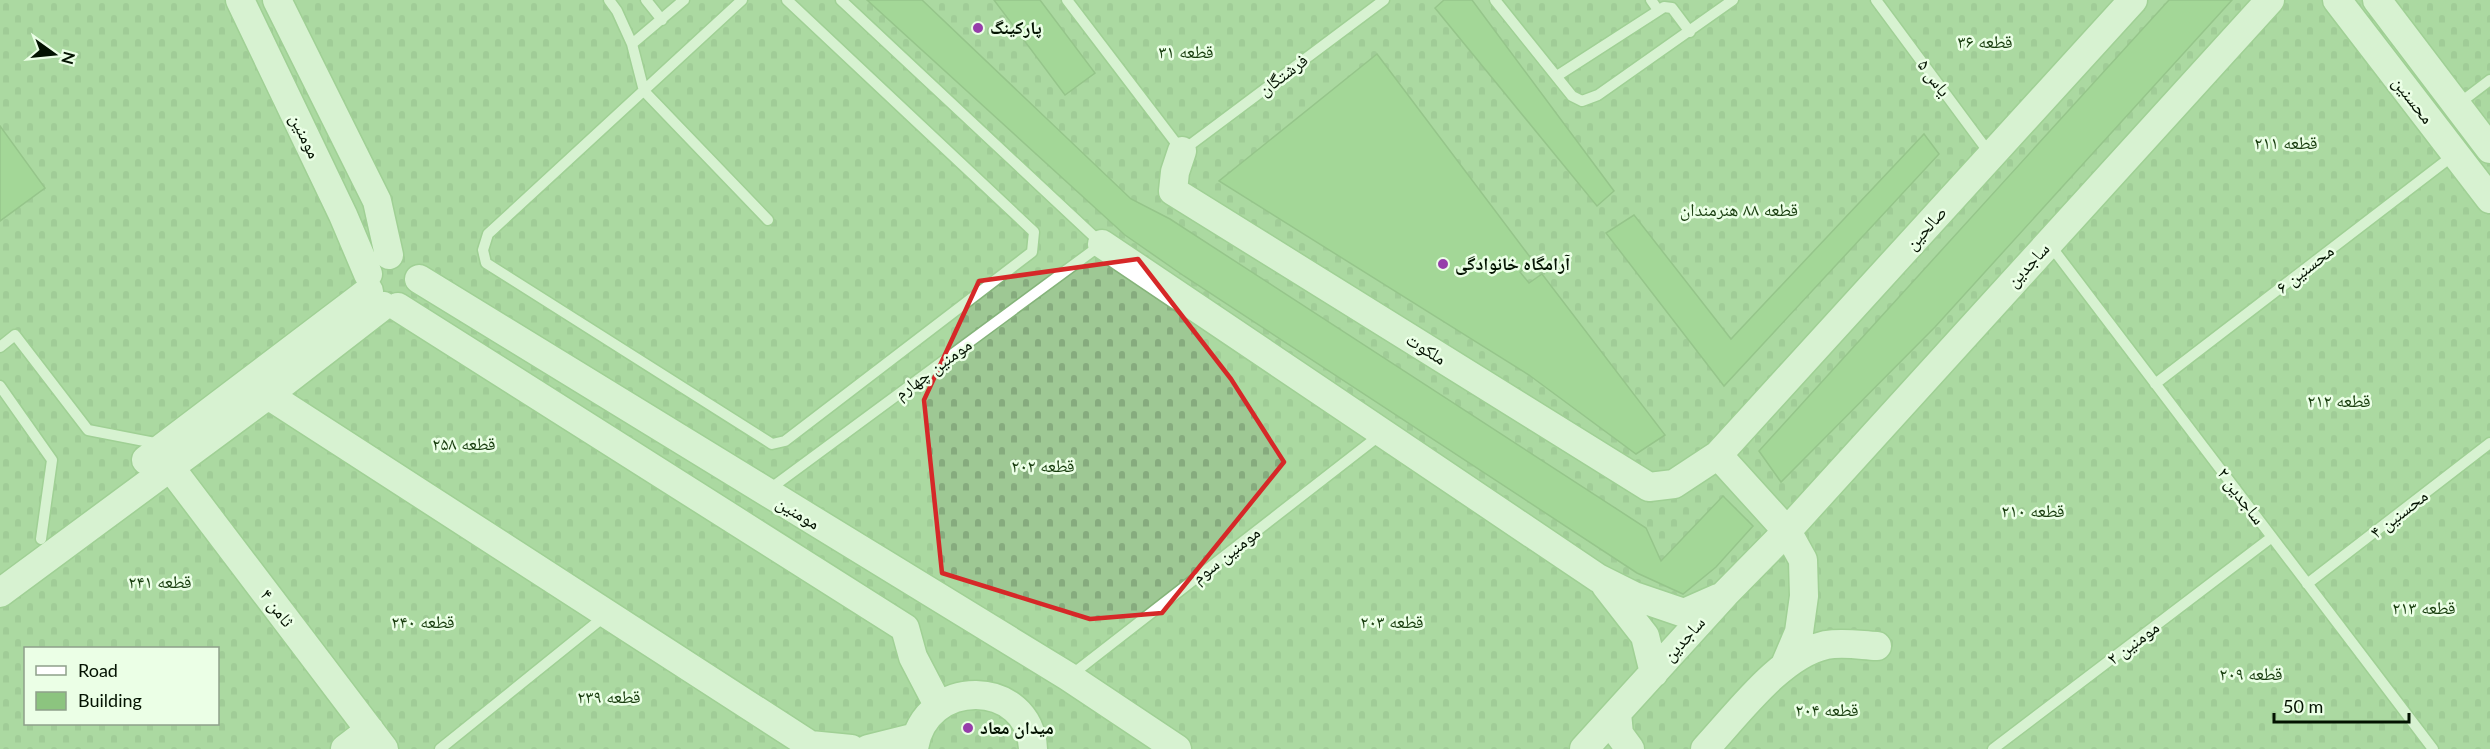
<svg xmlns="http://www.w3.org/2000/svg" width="2490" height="749" font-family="Lato,'Noto Naskh Arabic',sans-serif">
<defs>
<pattern id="cemetery-stones" width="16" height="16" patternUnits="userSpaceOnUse" patternTransform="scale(1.5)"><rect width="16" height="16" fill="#9ec894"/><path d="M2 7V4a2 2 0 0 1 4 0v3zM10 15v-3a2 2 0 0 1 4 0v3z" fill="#86ab7e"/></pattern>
</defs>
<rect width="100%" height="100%" fill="#b6e7ab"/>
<path fill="url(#cemetery-stones)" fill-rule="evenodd" d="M0 0H2490V749H0ZM26 648H218V724H26Z"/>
<path fill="#8cc47f" stroke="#6f9c64" stroke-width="1.5" d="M867 0H922L1131 199 1170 219 1646 528 1661 561 1723 496 1753 526 1716 567 1683 594 1637 573 1184 276 1125 235Z
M994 0H1040L1095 73 1065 95Z
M1444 0H1472L1614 191 1597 206 1435 8Z
M2169 0H2232L1935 327 1781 482 1759 451Z
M1377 54 1533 261 1520 272 1529 283 1542 274 1665 435 1636 454 1529 375 1219 181Z
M0 126 45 188 0 221Z
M1924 134 1939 154 1724 386 1606 233 1634 215 1731 339Z"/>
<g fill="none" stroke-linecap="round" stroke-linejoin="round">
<g stroke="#85b47a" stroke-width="13">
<path id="lane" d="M609 0 617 11 632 44 644 91 768 220
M646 0 662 20
M742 0 488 234 483 250 486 263 772 444 785 441 1032 252 1034 232 787 0
M1067 0 1182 151 1384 0
M1495 0 1572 96 1582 101 1598 95 1733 0
M1651 0 1658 10
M1876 0 1990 154
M632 44 684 0
M1557 76 1664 7 1672 8 1690 32
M2457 105 2490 80
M2050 245 2433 749
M0 347 15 335 88 430 160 444
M2155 384 2455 154
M0 386 52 460 41 539
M767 491 1102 244 841 0
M2307 584 2490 443
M1070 676 1380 435
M440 749 605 616
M1993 749 2272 537"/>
</g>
<g stroke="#85b47a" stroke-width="31">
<path id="secondary" d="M240 0 343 215 368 274
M277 0 377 201 389 255
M2337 0 2490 199
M2377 0 2490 149
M1182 151 1175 172 1173 191 1649 487 1674 484 1718 455 2133 0
M1102 244 1598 578 1634 596 1684 613 1718 598
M419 279 1069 677 1177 749
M398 307 905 628 913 657 938 705
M268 395 810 745 851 749
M1718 455 1787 531 1803 560 1804 596 1799 632 1785 665
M146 460 369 291
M170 467 384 749
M1606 586 1645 636 1654 673
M0 593 268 395 383 306
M1617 713 1619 734 1630 749
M345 749 370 730
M868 749 916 737
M914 749C924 676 1030 678 1033 749
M1584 749 1725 594 1787 531 2270 0
M1705 749C1737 715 1780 655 1826 645 1843 642 1859 645 1877 646"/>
</g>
<use href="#lane" stroke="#fff" stroke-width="10"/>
<use href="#secondary" stroke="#fff" stroke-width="28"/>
</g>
<path d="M0 0H2490V749H0ZM1138 259 1231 379 1284 462 1162 613 1090 619 942 573 924 400 979 281Z" fill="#b6e7ab" fill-opacity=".55" fill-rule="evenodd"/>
<path fill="none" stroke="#d62828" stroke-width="4.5" stroke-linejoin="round" d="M1138 259 1231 379 1284 462 1162 613 1090 619 942 573 924 400 979 281Z"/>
<g fill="#963eaa" stroke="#ebffe6" stroke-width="2">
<circle cx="978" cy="28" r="6"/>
<circle cx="1443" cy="264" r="6"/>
<circle cx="968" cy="728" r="6"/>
</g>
<g text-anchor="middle" stroke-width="5" stroke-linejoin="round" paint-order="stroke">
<g font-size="18" font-weight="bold" fill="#031201" stroke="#ebffe6" text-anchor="start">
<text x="990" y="34">پارکینگ</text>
<text x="1455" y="270">آرامگاه خانوادگی</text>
<text x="980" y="734">میدان معاد</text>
</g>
<g font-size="18" fill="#173c0d" stroke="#ebffe6">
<text x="1985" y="48">قطعه ۳۶</text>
<text x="1186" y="58">قطعه ۳۱</text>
<text x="2286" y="149">قطعه ۲۱۱</text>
<text x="1739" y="216">قطعه ۸۸ هنرمندان</text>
<text x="2339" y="407">قطعه ۲۱۲</text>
<text x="464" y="450">قطعه ۲۵۸</text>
<text x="1043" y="472">قطعه ۲۰۲</text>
<text x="2033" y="517">قطعه ۲۱۰</text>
<text x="160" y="588">قطعه ۲۴۱</text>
<text x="2424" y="614">قطعه ۲۱۳</text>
<text x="423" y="628">قطعه ۲۴۰</text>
<text x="1392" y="628">قطعه ۲۰۳</text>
<text x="2251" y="680">قطعه ۲۰۹</text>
<text x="609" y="703">قطعه ۲۳۹</text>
<text x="1827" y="716">قطعه ۲۰۴</text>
</g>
<g font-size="18" fill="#031201" stroke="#ebffe6">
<text transform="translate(1283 75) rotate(-37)" y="6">فرشتگان</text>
<text transform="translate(1934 78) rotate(53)" y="6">یاس ۵</text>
<text transform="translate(2413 100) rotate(52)" y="6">محسنین</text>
<text transform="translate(305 136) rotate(64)" y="6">مومنین</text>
<text transform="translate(1926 228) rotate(-48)" y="6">صالحین</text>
<text transform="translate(2028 265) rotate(-47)" y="6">ساجدین</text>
<text transform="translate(2305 269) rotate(-38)" y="6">محسنین ۶</text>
<text transform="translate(1426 349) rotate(32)" y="6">ملکوت</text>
<text transform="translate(933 369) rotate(-36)" y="6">مومنین چهارم</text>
<text transform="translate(2241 496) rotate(53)" y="6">ساجدین ۲</text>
<text transform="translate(798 513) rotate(31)" y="6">مومنین</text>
<text transform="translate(2399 514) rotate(-38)" y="6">محسنین ۴</text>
<text transform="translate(1226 555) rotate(-38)" y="6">مومنین سوم</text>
<text transform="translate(277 608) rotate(53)" y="6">ثامن ۴</text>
<text transform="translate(1684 639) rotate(-48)" y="6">ساجدین</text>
<text transform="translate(2133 643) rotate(-37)" y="6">مومنین ۲</text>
</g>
</g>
<rect x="24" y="647" width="195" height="78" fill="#ebffe6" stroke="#8ea08a" stroke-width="1.5"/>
<rect x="36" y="666" width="30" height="9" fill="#ffffff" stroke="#8ea08a" stroke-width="1.5"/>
<text x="78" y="677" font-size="18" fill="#031201">Road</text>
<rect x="36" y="692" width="30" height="18" fill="#8cc47f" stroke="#8ea08a" stroke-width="1.5"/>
<text x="78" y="707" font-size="18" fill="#031201">Building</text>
<g transform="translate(54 54) rotate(105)" stroke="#ebffe6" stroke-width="4.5" paint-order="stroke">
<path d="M0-4.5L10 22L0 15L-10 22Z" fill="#031201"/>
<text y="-9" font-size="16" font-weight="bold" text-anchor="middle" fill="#031201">N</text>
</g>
<path d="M2274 713v9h135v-9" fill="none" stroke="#031201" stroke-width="3"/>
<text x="2283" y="713" font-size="18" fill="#031201" stroke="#ebffe6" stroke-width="4.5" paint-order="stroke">50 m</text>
</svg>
